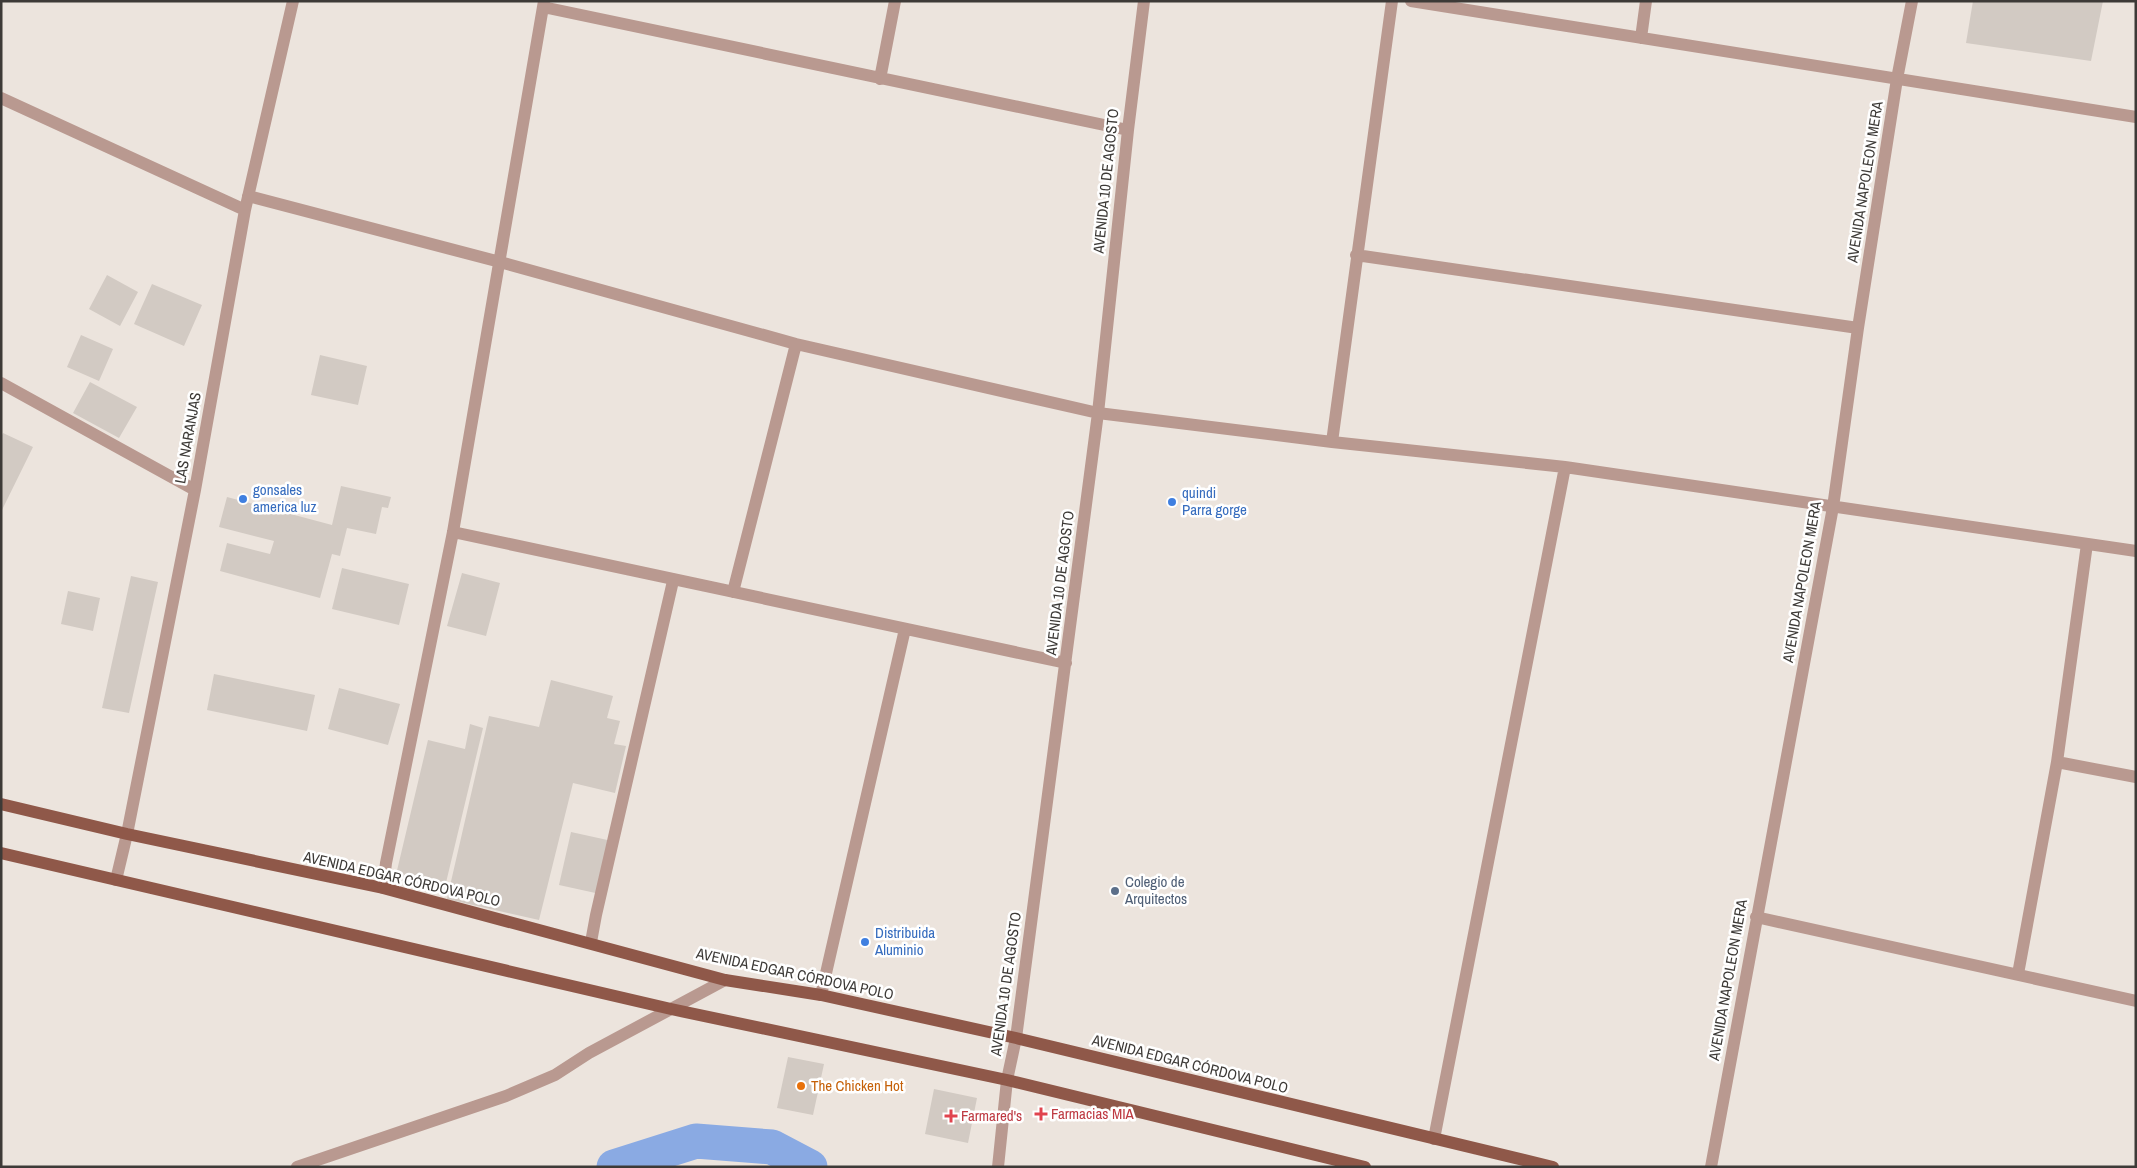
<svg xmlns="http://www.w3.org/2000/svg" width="2137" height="1168" font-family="'Archivo Narrow',sans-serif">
<rect width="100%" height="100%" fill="#ece4dd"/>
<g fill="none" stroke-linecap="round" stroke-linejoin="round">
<path stroke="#8aaae3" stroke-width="35" d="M614 1167 696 1141 772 1147 810 1167"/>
</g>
<path fill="#d2cac3" d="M1973 1H2103L2091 61 1966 43Z
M107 275 138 292 120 326 89 309Z
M152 284 202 305 184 346 134 324Z
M81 335 113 349 99 381 67 367Z
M320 355 367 366 358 405 311 395Z
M90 382 137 407 119 438 73 413Z
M3 433 33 447 1 512V437Z
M341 486 391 497 388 508 382 507 376 534 347 528 340 556 332 554 320 598 220 571 227 543 270 554 274 541 219 527 227 497 332 525Z
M342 568 409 584 399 625 332 609Z
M462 573 500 583 486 636 447 626Z
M131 576 158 582 129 713 102 708Z
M68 591 100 598 93 631 61 624Z
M214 674 315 695 307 731 207 710Z
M551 680 613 696 607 718 620 721 614 744 626 746 615 793 573 783 539 920 447 899 489 716 539 727Z
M339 688 400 704 388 745 328 729Z
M470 724 483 728 444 891 395 879 428 740 465 749Z
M571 832 612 841 600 894 559 885Z
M788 1057 824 1064 813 1115 777 1108Z
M934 1089 977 1098 968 1143 925 1134Z"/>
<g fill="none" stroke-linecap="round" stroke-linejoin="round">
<path stroke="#b99990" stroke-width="12" d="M1411 1 2136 117
M543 7 1128 130
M1641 38 1646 1
M880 79 895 1
M1 98 245 210
M248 196 500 262 796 344 1098 413 1332 442 1565 467 2136 551
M1356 255 1858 328
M1 383 195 490
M1332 442 1392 1
M453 532 1066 663
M733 592 796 344
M2057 762 2136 777
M116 880 127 834 195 490 245 210 293 1
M383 888 386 863 453 532 544 1
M1756 917 2136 1001
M591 942 596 915 673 581
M2018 974 2057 762 2087 544
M821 995 905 629
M1434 1139 1565 467
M297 1167 506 1096 555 1075 589 1053 725 980
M998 1167 1007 1080 1016 1038 1098 413 1128 130 1144 1
M1711 1167 1833 507 1858 328 1897 79 1912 1"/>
<path stroke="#8f5849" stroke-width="12" d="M1 804 127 834 383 888 725 980 821 995 1016 1038 1553 1167
M1 853 671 1009 1007 1080 1365 1167"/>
</g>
<g fill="#3f7fe0" stroke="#fff" stroke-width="2">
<circle cx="243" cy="499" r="5"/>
<circle cx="1172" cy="502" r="5"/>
<circle cx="865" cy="942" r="5"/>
</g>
<circle fill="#5c6f8a" stroke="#fff" stroke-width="2" cx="1115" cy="891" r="5"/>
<circle fill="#e8710a" stroke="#fff" stroke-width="2" cx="801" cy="1086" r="5"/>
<g fill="#e0444e" stroke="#fff" stroke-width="2">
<path d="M1038.5 1106.5h5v5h5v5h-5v5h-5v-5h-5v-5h5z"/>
<path d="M948.5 1108.5h5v5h5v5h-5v5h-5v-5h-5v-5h5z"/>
</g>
<g text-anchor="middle" stroke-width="5" stroke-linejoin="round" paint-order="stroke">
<g font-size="15" fill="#3d3a37" stroke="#fff">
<text transform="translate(1106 181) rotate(-84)" y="5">AVENIDA 10 DE AGOSTO</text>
<text transform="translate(1865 182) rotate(-81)" y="5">AVENIDA NAPOLEON MERA</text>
<text transform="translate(188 438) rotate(-80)" y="5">LAS NARANJAS</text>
<text transform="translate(1802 582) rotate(-80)" y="5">AVENIDA NAPOLEON MERA</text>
<text transform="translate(1060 583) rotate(-83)" y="5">AVENIDA 10 DE AGOSTO</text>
<text transform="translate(402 879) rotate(13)" y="5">AVENIDA EDGAR CÓRDOVA POLO</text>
<text transform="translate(795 974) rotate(12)" y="5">AVENIDA EDGAR CÓRDOVA POLO</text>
<text transform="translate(1728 980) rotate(-80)" y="5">AVENIDA NAPOLEON MERA</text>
<text transform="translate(1006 984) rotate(-82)" y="5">AVENIDA 10 DE AGOSTO</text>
<text transform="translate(1190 1064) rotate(14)" y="5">AVENIDA EDGAR CÓRDOVA POLO</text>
</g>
<g font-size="15" fill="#366cbe" stroke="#fff" text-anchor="start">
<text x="253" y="495">gonsales<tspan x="253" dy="17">america luz</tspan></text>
<text x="1182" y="498">quindi<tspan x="1182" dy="17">Parra gorge</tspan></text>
<text x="875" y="938">Distribuida<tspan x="875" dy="17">Aluminio</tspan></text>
</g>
<g font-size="15" fill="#4e5e75" stroke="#fff" text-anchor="start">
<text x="1125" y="887">Colegio de<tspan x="1125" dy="17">Arquitectos</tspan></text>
</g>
<g font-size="15" fill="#c56008" stroke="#fff" text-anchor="start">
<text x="811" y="1091">The Chicken Hot</text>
</g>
<g font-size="15" fill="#be3a42" stroke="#fff" text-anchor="start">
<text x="1051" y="1119">Farmacias MIA</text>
<text x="961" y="1121">Farmared's</text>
</g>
</g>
<rect width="2137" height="1168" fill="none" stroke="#3d3a37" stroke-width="5"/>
</svg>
